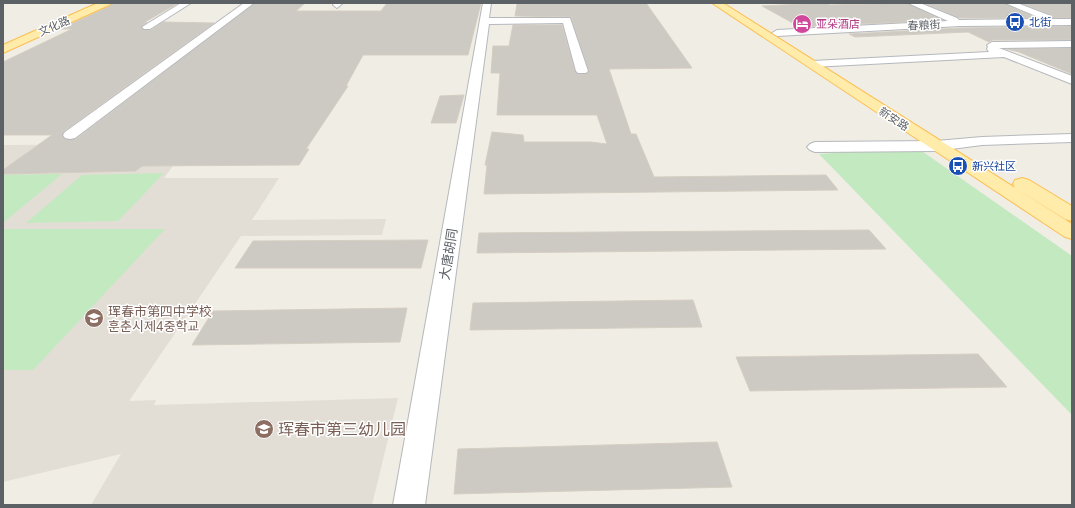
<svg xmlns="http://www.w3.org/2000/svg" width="1075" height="508" font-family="'Nunito Sans','Noto Sans SC','Noto Sans KR',sans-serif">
<rect width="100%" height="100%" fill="#f0ede5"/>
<path fill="#e2ded5" d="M189 144 164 178H279L252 220 386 219 382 235 241 236 129 401 156 400 154 405 398 398 372 505H91L121 454 3 482V145Z"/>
<path fill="#c2e9bf" d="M916 147 1072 256V415L819 154Z
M164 173 118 221 26 223 82 175Z
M62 174 4 222H3V175Z
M3 229H165L33 370H3Z"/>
<path fill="#cdc9c3" stroke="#d5cec2" d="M112 3H178L145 22H147L141 27 144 30H151L163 22 214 23 64 131 62 136 65 139H76L255 3H305L296 11H381L387 3H481L468 55H363L346 86H348L306 149H309L299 165 142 166 136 171 3 174V170L52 135H3V62L72 29H60L110 6Z
M552 3H646L692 68 609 69 631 134H636L654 177 826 175 838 190 484 194 487 165H485L492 132 523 135 524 142H591L607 144 597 115H497L500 73H491L493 46H509L513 25H562L575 71 578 74H586L589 72 571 17 515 16 517 4Z
M825 3 830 5 907 3 942 20 800 27 762 6Z
M924 3H1004L1036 18H960Z
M1021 3H1072V18H1053L1052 15Z
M1072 26V40H992L989 42 968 32 855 37 849 34 960 28Z
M1072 48V74L1019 52 1007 49Z
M464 95 456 123H431L440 96Z
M869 230 886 249 477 253 479 233Z
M428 240 421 268H235L253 241Z
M693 300 702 327 470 330 473 303Z
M407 308 400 342 192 345 213 311Z
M978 354 1007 387 750 391 736 357Z
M717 442 732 487 454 494 458 449Z"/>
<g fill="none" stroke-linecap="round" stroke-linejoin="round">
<g stroke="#b5b8bc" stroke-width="2">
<path id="minor" d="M181 3H191L150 29H144L142 27Z
M244 3H254L75 138 70 139 65 138 63 135 65 132Z
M334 3H343L337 8 333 5Z
M483 3H491L489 18H570L588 71 586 73H578L576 71 563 23 489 24 425 505H393Z
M908 3H920L957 18 959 20 1043 19 1005 3H1017L1051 16 1052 19H1072V25L960 26 777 36 772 33 777 30 948 21Z
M1072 41V47L999 48 1072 76V84L1004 57 812 67 808 66 806 64 808 62 812 61 989 52 987 49 988 47 987 45 992 42Z
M1072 134V142L982 145 936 151 815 152 810 150 807 147 810 144 815 142 936 141 982 137Z"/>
</g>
<g stroke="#fbbf53" stroke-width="2">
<path id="major" d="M98 3H111L109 5 3 53V45Z
M712 3H723L1072 224V239L1065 237Z
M1022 178 1029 180 1072 206V221L1065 219 1015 188 1013 184 1015 180Z"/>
</g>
<use href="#minor" fill="#fff" fill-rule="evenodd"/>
<use href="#major" fill="#ffebaa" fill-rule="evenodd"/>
</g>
<defs>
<g id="bus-disc" transform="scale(1)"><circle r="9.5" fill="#1a4fb4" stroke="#fff"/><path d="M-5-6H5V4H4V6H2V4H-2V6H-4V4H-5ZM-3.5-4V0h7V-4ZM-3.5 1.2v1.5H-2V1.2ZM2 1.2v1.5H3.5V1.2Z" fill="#fff"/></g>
<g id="hotel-disc" transform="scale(1)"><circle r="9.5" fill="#d1479c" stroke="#fff"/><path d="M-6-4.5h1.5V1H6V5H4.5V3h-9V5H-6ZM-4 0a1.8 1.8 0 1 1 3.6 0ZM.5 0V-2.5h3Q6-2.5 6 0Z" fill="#fff"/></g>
<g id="school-disc" transform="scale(1)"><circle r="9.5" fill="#8d6e63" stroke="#fff"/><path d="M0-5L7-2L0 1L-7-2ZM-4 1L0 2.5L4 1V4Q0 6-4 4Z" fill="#fff"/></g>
</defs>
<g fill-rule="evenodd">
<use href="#bus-disc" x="1015" y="22"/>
<use href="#hotel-disc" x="802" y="24"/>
<use href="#bus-disc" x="958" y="166"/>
<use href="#school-disc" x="94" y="318"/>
<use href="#school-disc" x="264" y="429"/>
</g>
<g text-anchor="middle" stroke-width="3" stroke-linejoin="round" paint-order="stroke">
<g font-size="11" fill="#164399" stroke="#fff" text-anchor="start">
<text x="1029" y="26">北街</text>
<text x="972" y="170">新兴社区</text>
</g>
<g font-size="11" fill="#b23c85" stroke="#fff" text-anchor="start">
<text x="816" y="28">亚朵酒店</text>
</g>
<g font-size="11" fill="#5c6166" stroke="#fff">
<text transform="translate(924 25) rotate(-3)" y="4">春粮街</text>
<text transform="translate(54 26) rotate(-24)" y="4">文化路</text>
<text transform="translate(894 119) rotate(33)" y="4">新安路</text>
</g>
<g font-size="13" fill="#5c6166" stroke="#fff">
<text transform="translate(448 254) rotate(-81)" y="5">大唐胡同</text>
</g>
<g font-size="13" fill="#785e54" stroke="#fff" text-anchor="start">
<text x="108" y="316">珲春市第四中学校<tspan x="108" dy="15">훈춘시제4중학교</tspan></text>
</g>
<g font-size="16" fill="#785e54" stroke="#fff" text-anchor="start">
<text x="278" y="435">珲春市第三幼儿园</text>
</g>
</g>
<rect width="1075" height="508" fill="none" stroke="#5c6166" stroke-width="8"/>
</svg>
